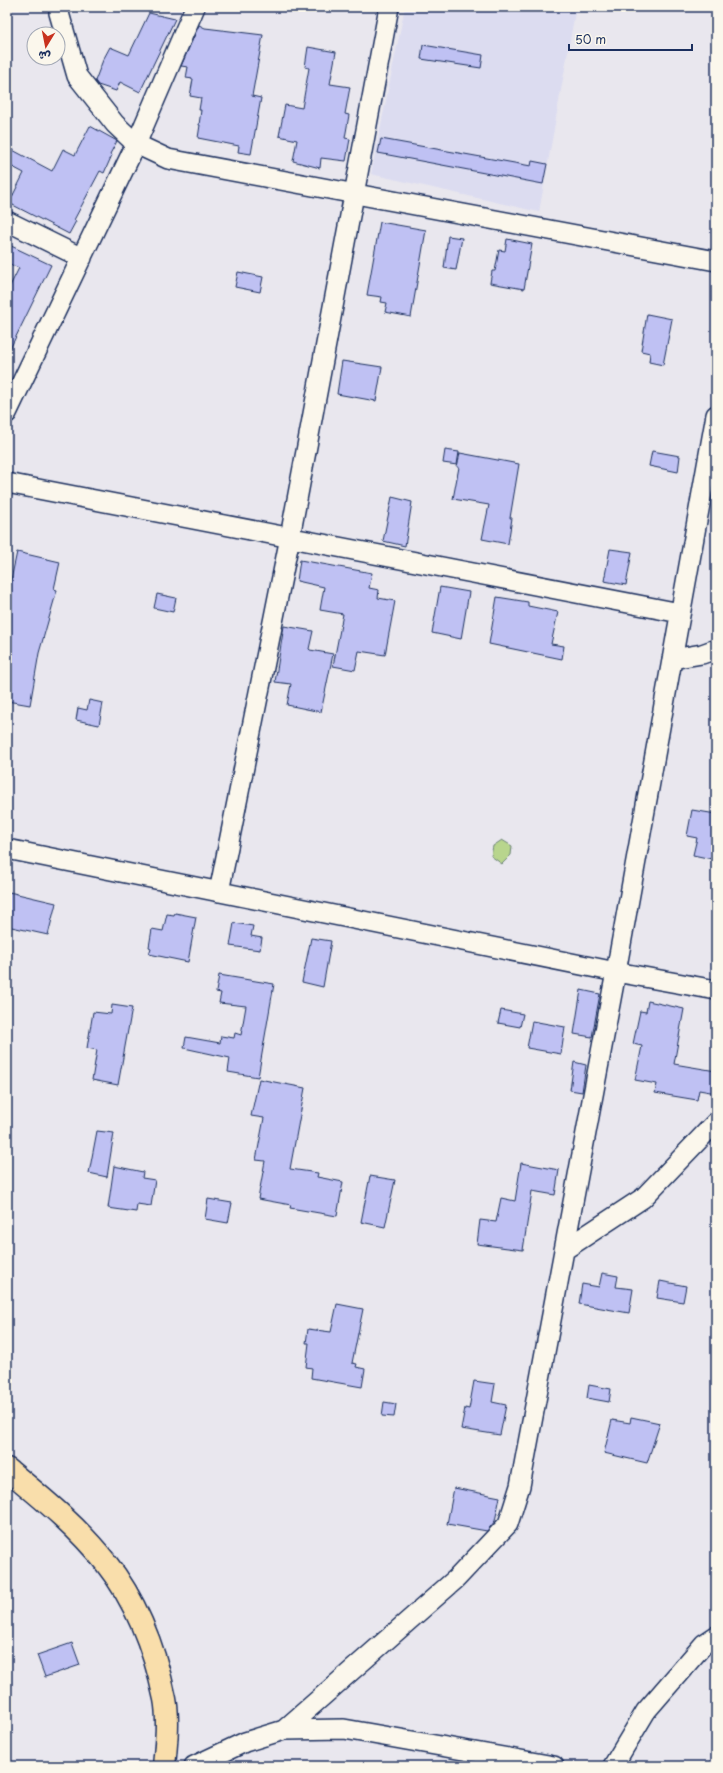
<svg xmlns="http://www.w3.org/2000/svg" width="723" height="1773" font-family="'Playpen Sans','Playpen Sans Arabic',sans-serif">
<rect width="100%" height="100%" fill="#e9e7ee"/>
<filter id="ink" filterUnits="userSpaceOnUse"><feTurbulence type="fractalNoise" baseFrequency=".025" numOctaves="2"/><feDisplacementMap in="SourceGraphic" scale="8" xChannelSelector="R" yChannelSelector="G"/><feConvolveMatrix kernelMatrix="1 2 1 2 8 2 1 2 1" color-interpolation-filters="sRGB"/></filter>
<g filter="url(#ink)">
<path fill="#dcdcf0" d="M405 7H576L539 212 371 174Z"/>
<path fill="#b8d58d" stroke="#6a8276" d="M502 840 512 846 511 855 502 864 491 856 493 846Z"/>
<path fill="#bfc1f3" stroke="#1b2f5e" d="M149 13 175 19 140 92 120 82 116 91 98 85 95 81 103 60 110 47 129 55Z
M199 25 205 28 263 35 252 96 261 98 251 154 238 152 239 146 198 138 200 125H199L201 110H199L201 98 190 96 193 79 186 78 188 67 181 66Z
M423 45 483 55 481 68 421 59Z
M308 47 336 52 330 84 350 87 345 114 349 115 345 138 350 139 346 161 321 158 320 168 293 161 297 140 279 136 285 105 302 108 309 68 305 67Z
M90 126 117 141 110 154 112 155 104 173 100 171 74 220 76 221 69 234 9 203 24 173 7 164V147L52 171 63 149 75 155Z
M381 139 531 166 532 161 547 164 543 184 378 153Z
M380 222 426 230 411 317 385 312 387 303 381 302 382 297 367 295Z
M448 236 462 238 456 270 444 268Z
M507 239 532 244 524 289 490 283 492 271H495L499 250 505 251Z
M7 244 51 265 7 355V292L19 268 7 263Z
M238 272 263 277 260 292 235 287Z
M647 314 672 319 663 365 649 362 650 353 641 351Z
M342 361 382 367 376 401 337 394Z
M445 450 459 452 457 465 443 463Z
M652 451 680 456 678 472 649 466Z
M460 453 519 464 510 518H512L508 544 482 539 489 505 453 499 459 467H457Z
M392 497 412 502 405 546 383 541Z
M610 549 632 552 626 585 604 581Z
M17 552 60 562 54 589 57 590 39 653 30 705 7 701V588L9 589Z
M300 560 372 573 369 588 379 590 378 598 395 601 385 655 359 651 355 670 333 666 343 614 320 610 324 587 297 581Z
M440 587 469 592 461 639 432 633Z
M157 594 176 598 173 612 154 608Z
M497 597 528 602V606L558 612 551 644 564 646 562 659 489 644Z
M284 626 313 631 309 649 310 650 333 654 321 712 287 705 291 684 275 682Z
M89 700 103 703 99 725 76 720 78 708 87 710Z
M692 810 716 814V837L712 859 693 855 697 838 687 836Z
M9 892 56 903 48 935 7 926V899Z
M175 913 196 917 188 962 149 954 151 948 149 947 152 929 163 931 167 914 174 915Z
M234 923 253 926 251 936 262 938 260 950 230 946Z
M311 938 331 941 323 987 302 982Z
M219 975 274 984 258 1077 228 1072 230 1058 184 1048 186 1037 220 1043 221 1036 234 1038 235 1033 241 1035 246 1006 219 1003 221 993 216 992Z
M581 990 600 994 592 1037 574 1034Z
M648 1001 684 1009 674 1064 716 1071V1093L699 1090 697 1100 655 1093 657 1084 635 1080 642 1046 633 1044 640 1011 646 1012Z
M112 1005 132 1008 118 1085 92 1080 97 1050 87 1048 93 1012 111 1014Z
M501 1010 523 1014 520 1027 498 1023Z
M532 1021 565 1027 561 1054 527 1048Z
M574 1062 586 1065 582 1092 570 1090Z
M259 1079 305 1088 290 1169 318 1173 317 1177 343 1182 337 1216 290 1208 291 1205 258 1199 265 1161 256 1160 264 1118 251 1116Z
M97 1131 114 1133 107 1177 89 1173Z
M521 1163 559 1170 555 1195 532 1191 523 1250 477 1244 480 1220 496 1222 501 1198 515 1201Z
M114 1166 143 1172 142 1178 155 1180 151 1206 137 1204 136 1212 108 1208Z
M370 1176 395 1180 385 1227 361 1222Z
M208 1199 232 1203 228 1223 205 1219Z
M602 1273 618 1276 616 1287 633 1289 629 1313 579 1304 582 1284 599 1287Z
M660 1281 686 1286 683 1302 657 1298Z
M337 1304 363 1309 352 1363 357 1364 356 1367 365 1369 362 1387 311 1378 312 1368 306 1367 309 1343H306L308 1329 331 1332Z
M474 1381 495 1384 492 1402 506 1405 500 1435 461 1429 465 1408 469 1409Z
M589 1385 611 1389 609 1402 587 1398Z
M384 1402 396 1404 394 1417 382 1416Z
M631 1417 660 1423 647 1463 604 1453 612 1420 630 1423Z
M454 1488 500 1497 495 1521 487 1531 447 1524Z
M72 1643 80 1665 45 1677 37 1655Z"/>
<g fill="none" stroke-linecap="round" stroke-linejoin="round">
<g stroke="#1b2f5e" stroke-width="22">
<path id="minor" d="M59 7V13L77 76 115 124 136 144 168 159 716 261
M7 221 82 258
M7 413 136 144 195 7
M7 483 680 613
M672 659 702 654 716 649
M7 849 616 972 716 990
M219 892 290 537 389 7
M564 1250 643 1198 716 1122
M284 1730 456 1579 508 1524 520 1486 616 972 716 415
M194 1766 245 1742 284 1730 344 1729 554 1766
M613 1766 646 1711 704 1644 716 1636"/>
</g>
<g stroke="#1b2f5e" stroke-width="25">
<path id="major" d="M7 1469C42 1498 78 1527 106 1563 137 1602 155 1651 165 1699 169 1720 166 1745 164 1766"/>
</g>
<use href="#minor" stroke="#fbf7ec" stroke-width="19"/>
<use href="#major" stroke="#f9deab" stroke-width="22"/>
</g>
</g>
<rect width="723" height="1773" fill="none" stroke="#fbf7ec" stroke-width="24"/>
<rect x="12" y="12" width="699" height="1749" fill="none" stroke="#1b2f5e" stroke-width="1.5" filter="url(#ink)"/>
<g transform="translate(46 46) rotate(190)"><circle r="19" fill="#fbf7ec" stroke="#a1a7b3"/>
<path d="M0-3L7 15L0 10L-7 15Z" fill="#c8321e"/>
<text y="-6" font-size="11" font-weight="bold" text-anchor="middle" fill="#1b2f5e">ش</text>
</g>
<path d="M569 44v6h123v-6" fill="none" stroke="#1b2f5e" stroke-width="2"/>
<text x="575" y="44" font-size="12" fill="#1b2f5e" stroke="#fbf7ec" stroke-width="3" paint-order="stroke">50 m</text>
</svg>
